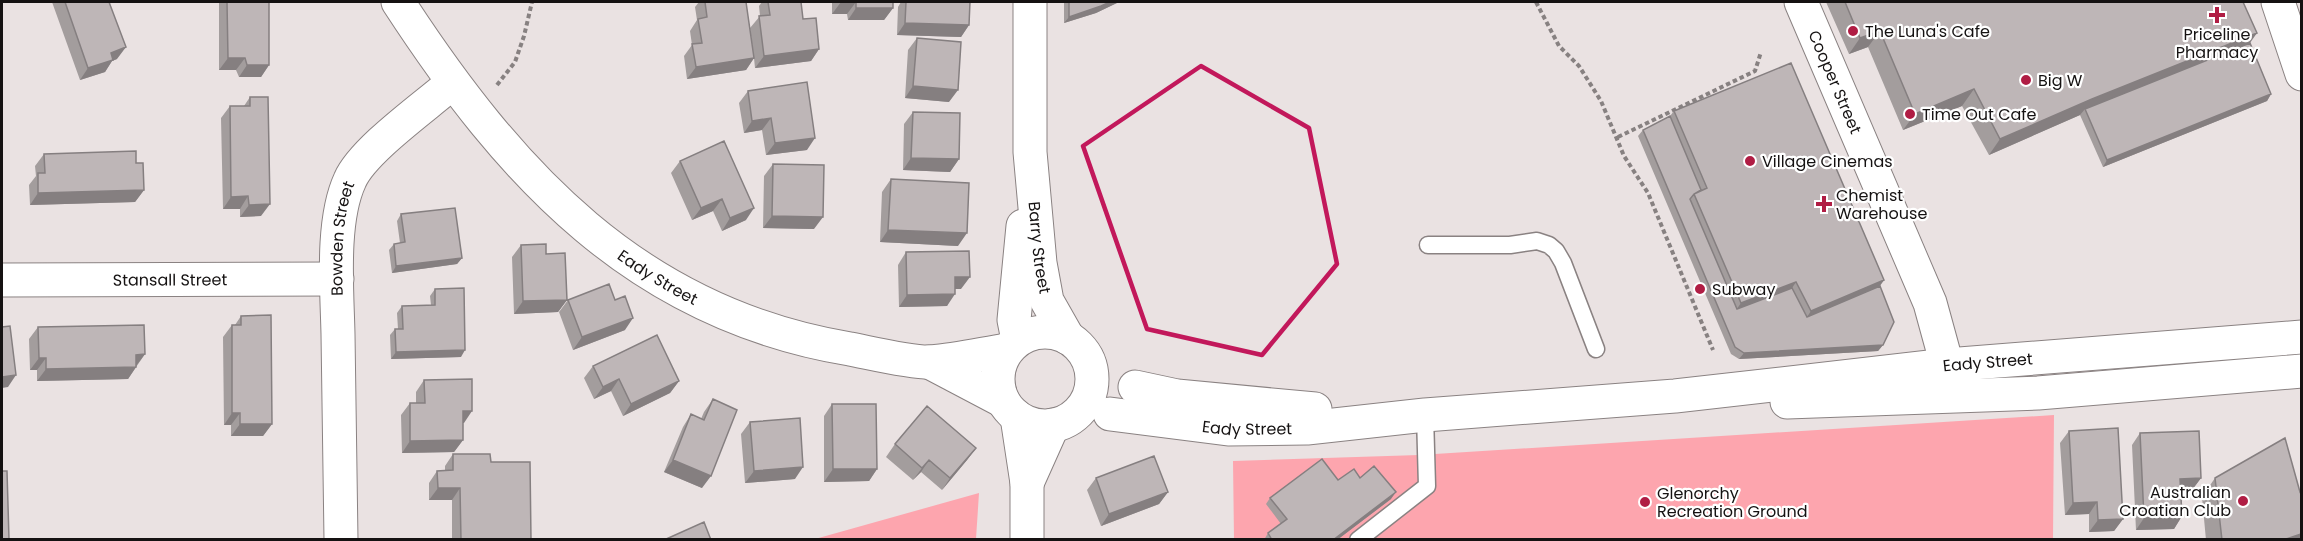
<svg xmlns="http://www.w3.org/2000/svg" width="2303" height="541" font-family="Poppins,sans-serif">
<rect width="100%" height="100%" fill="#eae2e2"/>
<path fill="#fda5ae" d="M2054 415 2053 539H1234L1233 461 1419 455Z
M979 493 976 539H815Z"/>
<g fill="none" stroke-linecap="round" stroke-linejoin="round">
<g stroke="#8a8282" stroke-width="19">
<path id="service" d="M1428 245H1510L1537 241 1549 245 1556 251 1563 263 1596 349
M1358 540 1427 486 1425 415"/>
</g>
<g stroke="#8a8282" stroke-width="35">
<g id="minor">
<path id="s1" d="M1801 2 1930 303 1947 365"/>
<path id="s2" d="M2 280 337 279"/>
<path d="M1017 417 1027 483V540"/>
<path d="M1027 483 1053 425"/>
<path id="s3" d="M341 540C340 471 339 402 338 334 337 289 331 221 350 180 363 150 426 106 452 83"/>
</g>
</g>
<g stroke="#8a8282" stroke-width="35">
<g id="tertiary">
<path id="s4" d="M398 2C510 174 637 314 850 349 871 353 912 363 931 362 956 360 982 354 1007 350"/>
<path id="s5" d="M1030 2V152L1040 263 1047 301 1068 338"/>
<circle cx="1045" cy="379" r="47"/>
<path d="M1018 340 1014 320 1023 226"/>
<path d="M929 362 1003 401"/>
</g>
</g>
<g stroke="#8a8282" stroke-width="35">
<g id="secondary">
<path d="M2278 2 2302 74"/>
<path d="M1135 387 1177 396 1315 409"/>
<path d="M1787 402 2038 393 2302 371"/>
<path id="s6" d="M1110 414 1228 429 1307 428 1425 415 1675 396 1947 365 2302 337"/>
</g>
</g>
<path stroke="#878181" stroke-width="4" stroke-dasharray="4.5 3" stroke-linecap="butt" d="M1536 2 1559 46 1579 66 1601 101 1624 156 1648 193 1713 350
M497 85 515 62 524 36 532 2
M1618 137 1755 71 1761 52"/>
<use href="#service" stroke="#fff" stroke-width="16"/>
<use href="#minor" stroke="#fff" stroke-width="33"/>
<use href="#tertiary" stroke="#fff" stroke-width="33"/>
<use href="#secondary" stroke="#fff" stroke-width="33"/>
</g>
<path fill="#a39d9d" d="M52 2H109L117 59 112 61 105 72 80 80Z
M219 2H269V65L261 77H239L236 70H219Z
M699 2H746L753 51 750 28 760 16 759 6 762 2H801L803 19 819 49 811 61 755 68 754 58 746 70 687 79 684 56 692 45 690 31 697 20 695 7Z
M832 2H893V8L884 20H848L847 14H832Z
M901 2H970L969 25 961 37 897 35 898 7Z
M1064 2H1119L1096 13 1064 23Z
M1826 2H2243L2250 43 2271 94 2267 101 2103 167 2080 115 1989 155 1962 106 1903 130 1868 47 1849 54Z
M917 38 949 102 905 98 908 50Z
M748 91 807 150 766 155 762 130 744 133 739 103Z
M250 97 261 216 240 217V209H223L221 118 230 106H244Z
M1674 111 1884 280 1880 286 1883 345 1878 351 1739 359 1731 354 1638 136 1643 130 1670 116Z
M913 112 959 159 950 172 903 170 904 124Z
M44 154 136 163 144 190 135 202 30 205 29 185 36 176 35 166Z
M680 161 746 220 722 231 713 211 692 220 671 173Z
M773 164 814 229 763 228 764 176Z
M891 179 958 246 880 242 882 192Z
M401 214 462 258 457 264 392 273 389 250 394 244 400 243 397 221Z
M521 245 546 254 567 300 558 312 514 314 512 257Z
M906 252 961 289H955L947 306 899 307 898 265Z
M435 289 461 357 391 359 390 335 395 329H398L397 313 402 306 431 305 430 296Z
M568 300 625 330 573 350 559 312Z
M241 316 272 424 263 436H231V425H224L223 337 232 325H235Z
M38 327 145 354 128 379 37 381V370H30L29 339Z
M593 366 679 381 670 393 623 416 611 391 594 399 584 378Z
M424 380 464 423H463V440L454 452 402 453 401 415 410 403H416V392Z
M713 399 702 488 664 472 683 427 691 414 701 419 704 412Z
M832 404 877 469 869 481 824 482V416Z
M750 422 795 479 745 483 741 434Z
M2069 431 2123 519 2114 531 2089 532V514L2065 515 2060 443Z
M2140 433 2201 478 2192 490H2181L2182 516 2174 529 2136 530 2132 445Z
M895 444 976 448 967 460 942 490 921 472 913 480 886 457Z
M453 454 491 462 531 540H452V500H429V483L437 471H445V466Z
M1096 478 1168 492 1159 504 1101 526 1087 490Z
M1360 478 1391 499 1337 540H1264L1268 533 1281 524 1266 504 1270 498 1338 480Z
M2215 478 2300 492 2301 540H2206L2202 497Z"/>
<path fill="#857f80" d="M841 2H856L847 14H832Z
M1110 2H1119L1096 13 1064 23 1069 17Z
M856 8H893L884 20H848Z
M905 23 969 25 961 37 897 35Z
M1880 31 1868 47 1849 54 1860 38Z
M2257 33 2245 50 2085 109 2080 115 1989 155 2000 139 2092 99Z
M126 47 117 59 112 61 105 72 80 80 88 68 111 53Z
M819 49 811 61 755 68 764 56Z
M228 58H245L236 70H219Z
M754 58 746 70 687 79 696 67Z
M247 65H269L261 77H239Z
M913 86 958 90 949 102 905 98Z
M1974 89 1962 106 1903 130 1915 114Z
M2271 94 2267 101 2103 167 2107 160Z
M771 118 762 130 744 133 752 121Z
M815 138 807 150 766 155 775 143Z
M911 158 959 159 950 172 903 170Z
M144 190 135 202 30 205 38 193Z
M248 196 240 209H223L231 197Z
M722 199 713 211 692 220 701 208Z
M270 204 261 216 240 217 249 205Z
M754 208 746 220 722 231 730 218Z
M772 216 823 217 814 229 763 228Z
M888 230 967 233 958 246 880 242Z
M462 258 457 264 392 273 396 266Z
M955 277H970L961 289H946Z
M1884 280 1875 292 1803 323 1811 311Z
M1796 282 1788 294 1732 316 1741 303Z
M955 294 947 306 899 307 907 295Z
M567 300 558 312 514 314 523 301Z
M633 318 625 330 573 350 582 337Z
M1883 345 1878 351 1739 359 1744 353Z
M465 350 461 357 391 359 396 352Z
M145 354 136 366V355Z
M39 358H46L37 370H30Z
M136 367 128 379 37 381 46 369Z
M16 375 8 387 2 388V377Z
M619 379 611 391 594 399 603 387Z
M679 381 670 393 623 416 631 404Z
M463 411H472L464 423H454Z
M232 413H240L231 425H224Z
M240 424H272L263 436H231Z
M463 440 454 452 402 453 410 441Z
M976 448 967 460 942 490 950 478Z
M673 460 711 476 702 488 664 472Z
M929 460 921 472 913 480 922 468Z
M803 467 795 479 745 483 754 471Z
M833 469H877L869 481 824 482Z
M2201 478 2192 490 2172 491 2180 479Z
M438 488H460L452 500H429Z
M1168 492 1159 504 1101 526 1109 514Z
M1396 492 1391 499 1337 540H1333Z
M2097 502 2089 514 2065 515 2073 503Z
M2182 516 2174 529 2136 530 2144 518Z
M2123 519 2114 531 2089 532 2098 520Z
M2301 534V540H2283Z"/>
<path fill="#beb6b7" stroke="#857f80" stroke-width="1.5" d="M65 2H109L126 47 111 53 113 60 88 68Z
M227 2H269V65H247L245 58H228Z
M705 2H746L754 58 696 67 692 44 702 43 698 19 707 17Z
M768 2H801L803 19 816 18 819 49 764 56 759 16 770 15Z
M841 2H893V8H856V2Z
M906 2H970L969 25 905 23Z
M1069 2H1110L1101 6 1069 17Z
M1845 2H2243L2257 33 2092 99 2000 139 1974 89 1915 114 1880 31 1860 38Z
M917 38 961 42 958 90 913 86Z
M2250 43 2271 94 2107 160 2085 109Z
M1791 63 1884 280 1811 311 1796 282 1741 303 1694 194 1707 188 1674 111Z
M807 82 815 138 775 143 771 118 752 121 748 91Z
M250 97H268L270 204 249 205 248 196 231 197 230 106H250Z
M913 112 960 113 959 159 911 158Z
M1670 116 1701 190 1694 194 1690 199 1737 309 1792 288 1807 317 1880 286 1894 322 1883 345 1744 353 1735 347 1643 130Z
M724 141 754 208 730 218 722 199 701 208 680 161Z
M136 151V163H143L144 190 38 193V173H45L44 154Z
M773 164 824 165 823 217 772 216Z
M891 179 969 183 967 233 888 230Z
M455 208 462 258 396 266 394 244 405 242 401 214Z
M546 244V254L565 253 567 300 523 301 521 245Z
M969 251 970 277H955V294L907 295 906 252Z
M609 284 615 300 625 296 633 318 582 337 568 300Z
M464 288 465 350 396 352 395 329H403L402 306 435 305V289Z
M271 315 272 424H240V413H232V325H241V316Z
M144 325 145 354 136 355V367L46 369V358H39L38 327Z
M10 326 16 375 2 377V327Z
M657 335 679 381 631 404 619 379 603 387 593 366Z
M472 379V411H463V440L410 441V403H425L424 380Z
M713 399 737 410 711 476 673 460 691 414 704 420Z
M832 404H876L877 469H833Z
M927 406 976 448 950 478 929 460 922 468 895 444Z
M800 418 803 467 754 471 750 422Z
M2118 428 2123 519 2098 520 2097 502 2073 503 2069 431Z
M2199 431 2201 478 2180 479 2182 516 2144 518 2140 433Z
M2285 438 2300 492 2301 491V534L2283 540H2222L2215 478Z
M453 454H490L491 462H530L531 540H461L460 488H438L437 471 453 470Z
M1154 456 1168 492 1109 514 1096 478Z
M1322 459 1338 480 1354 469 1360 478 1374 466 1396 492 1333 540H1272L1268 533 1287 519 1270 498Z
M2 471H7L9 539H2Z
M704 522 711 540H664Z"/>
<path fill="none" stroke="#c2185b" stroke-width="4.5" stroke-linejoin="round" d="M1201 66 1309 128 1337 264 1262 355 1147 329 1083 146Z"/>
<g fill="#b01d44" stroke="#fff" stroke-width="2">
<path d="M2214 6h6v6h6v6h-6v6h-6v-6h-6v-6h6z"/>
<circle cx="1853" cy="31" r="6"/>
<circle cx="2026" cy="80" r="6"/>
<circle cx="1910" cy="114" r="6"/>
<circle cx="1750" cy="161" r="6"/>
<path d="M1821 195h6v6h6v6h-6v6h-6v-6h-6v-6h6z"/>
<circle cx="1700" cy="289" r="6"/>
<circle cx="2243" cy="501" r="6"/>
<circle cx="1645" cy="502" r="6"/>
</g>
<g text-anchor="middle" stroke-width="4.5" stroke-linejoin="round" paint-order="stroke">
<g font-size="16" fill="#151212" stroke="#fff" text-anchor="start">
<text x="1865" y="37">The Luna's Cafe</text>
<text x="2217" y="40" text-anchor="middle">Priceline<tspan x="2217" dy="18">Pharmacy</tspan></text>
<text x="2038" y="86">Big W</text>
<text x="1922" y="120">Time Out Cafe</text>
<text x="1762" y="167">Village Cinemas</text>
<text x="1836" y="201">Chemist<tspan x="1836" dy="18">Warehouse</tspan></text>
<text x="1712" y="295">Subway</text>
<text x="2231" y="498" text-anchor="end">Australian<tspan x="2231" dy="18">Croatian Club</tspan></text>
<text x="1657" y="499">Glenorchy<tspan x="1657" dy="18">Recreation Ground</tspan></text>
</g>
<g font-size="16" fill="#151212" stroke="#fff">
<text dy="6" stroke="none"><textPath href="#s1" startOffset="87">Cooper Street</textPath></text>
<text dy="6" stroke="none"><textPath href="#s3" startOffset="302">Bowden Street</textPath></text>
<text dy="6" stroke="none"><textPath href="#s5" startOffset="246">Barry Street</textPath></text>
<text dy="6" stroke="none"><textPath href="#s4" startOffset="382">Eady Street</textPath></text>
<text dy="6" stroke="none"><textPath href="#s2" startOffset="168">Stansall Street</textPath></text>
<text dy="6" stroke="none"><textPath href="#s6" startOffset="882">Eady Street</textPath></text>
<text dy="6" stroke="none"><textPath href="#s6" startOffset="138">Eady Street</textPath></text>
</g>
</g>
<rect width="2303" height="541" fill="none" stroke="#151212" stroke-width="6"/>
</svg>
